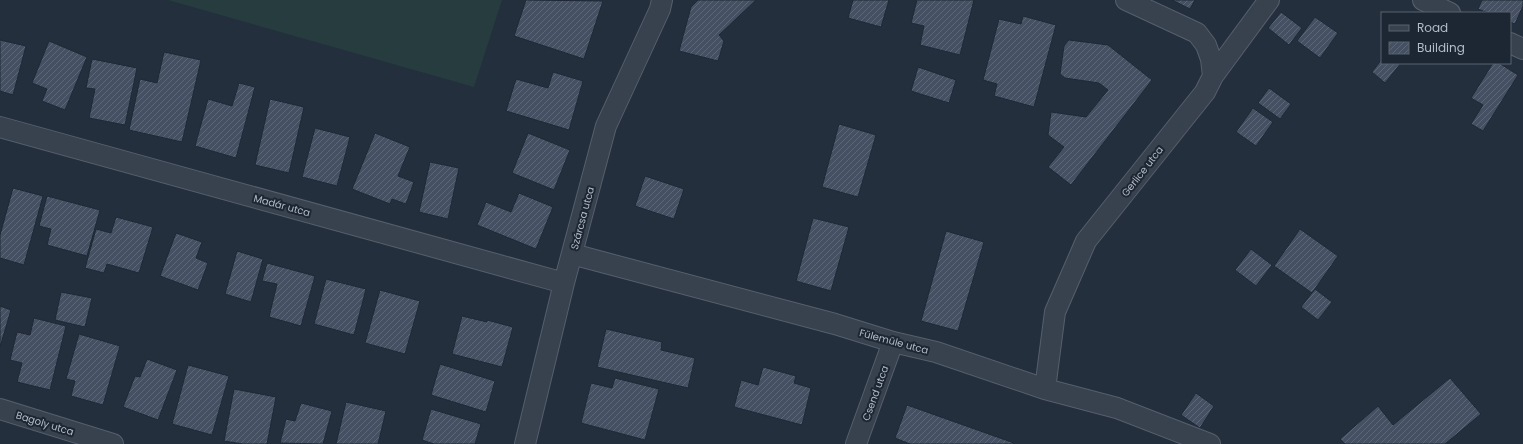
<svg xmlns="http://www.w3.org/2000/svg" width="1523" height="444" font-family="Poppins,sans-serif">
<defs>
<pattern id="building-hatch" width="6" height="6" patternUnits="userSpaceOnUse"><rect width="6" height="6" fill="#455162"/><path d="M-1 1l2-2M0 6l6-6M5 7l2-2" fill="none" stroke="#5d6877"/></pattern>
</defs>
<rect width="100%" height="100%" fill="#242f3e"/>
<path fill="#263c3f" d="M168 0H502L474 87Z"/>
<path fill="url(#building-hatch)" stroke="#1f2835" d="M526 0 603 1 584 59 514 36Z
M698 0H756L719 35 724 41 718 61 679 51 691 7Z
M853 0H889L881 27 848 18Z
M917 0H974L960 55 920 45 924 26 911 23Z
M1172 0H1195L1190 9Z
M1482 0H1523V6L1515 24 1510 22V13H1488L1478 9Z
M1281 12 1302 28 1289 45 1268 28Z
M1023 16 1056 25 1034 107 994 96 997 84 983 80 999 19 1021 24Z
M1315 17 1338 33 1320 58 1297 41Z
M0 40 26 46 13 95 0 91Z
M1069 40 1108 45 1152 80 1071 185 1048 167 1064 147 1048 135 1051 112 1086 117 1108 90 1099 83 1065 78 1060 74 1064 46Z
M49 41 87 57 65 110 42 101 47 89 32 83Z
M164 52 201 60 182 142 129 130 140 79 157 83Z
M92 59 137 68 125 125 89 118 95 89 86 88Z
M1382 59V63H1401L1385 83 1372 72Z
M1493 63H1499L1518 75 1483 131 1471 124 1483 105 1471 98Z
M918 67 956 80 949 103 911 91Z
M553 72 583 81 569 130 506 111 516 79 548 88Z
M239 83 255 87 236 158 195 146 208 99 232 106Z
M1269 88 1291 104 1280 119 1258 103Z
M270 99 304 107 289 173 255 165Z
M1253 108 1273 122 1256 146 1236 132Z
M839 124 876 135 858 197 822 187Z
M315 128 350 137 337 186 302 177Z
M375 133 410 147 398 176 414 182 406 204 392 199 390 204 352 189Z
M528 133 570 150 554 190 512 173Z
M430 162 459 168 448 219 419 212Z
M645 176 684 189 674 219 635 206Z
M13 188 43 196 24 265 0 258V235Z
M519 193 553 207 536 249 477 225 486 202 511 212Z
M47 196 100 210 87 256 47 245 51 229 39 226Z
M116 217 153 227 139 273 107 264 104 273 85 268 96 229 111 233Z
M813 218 849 227 831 291 796 281Z
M1300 229 1338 256 1312 293 1274 266Z
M946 231 984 242 958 331 921 321Z
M176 233 202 242 196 258 208 263 198 290 160 276Z
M1251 249 1272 265 1256 286 1235 270Z
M237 251 263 259 251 302 225 294Z
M267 263 315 276 301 326 269 317 277 284 262 281Z
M326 279 366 289 354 335 314 324Z
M1315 289 1332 302 1318 320 1301 307Z
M380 290 420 301 405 354 365 343Z
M61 292 92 298 85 327 55 320Z
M0 306 11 310 0 347Z
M462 316 487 322V320L513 327 502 367 452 354Z
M34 318 66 326 50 390 17 382 22 363 10 360 17 332 30 335Z
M606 329 662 342 661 350 695 358 688 388 597 367Z
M79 334 120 346 103 405 71 396 75 381 66 379Z
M147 359 177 370 158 420 123 407 135 376 140 377Z
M440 364 495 381 486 412 431 395Z
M188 365 229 376 212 435 172 424Z
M763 367 796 376 794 383 811 388 802 425 734 407 741 380 758 385Z
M615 378 659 389 645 440 581 423 591 383 612 388Z
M1450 378 1481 414 1445 444H1345L1340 439 1378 406 1393 425Z
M234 389 276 397 267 444H243L224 441Z
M1196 393 1214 406 1200 428 1181 415Z
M346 402 386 411 378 444H336Z
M301 403 332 411 323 444 280 443 286 419 295 421Z
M907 405 1014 443 1013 444H910L895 438Z
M431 409 481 424 475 444H434L422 440Z"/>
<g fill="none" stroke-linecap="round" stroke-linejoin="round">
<g stroke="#565f6c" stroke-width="22">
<path id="minor" d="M1423 0 1450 13
M1510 43 1523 49
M1213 76 1269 0
M0 127 564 283
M572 254 835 324 893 342 936 352 1045 389 1117 408 1210 444
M1045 389 1055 312 1086 241 1205 92 1213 76 1211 59 1206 45 1197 33 1126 0
M0 409 113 444
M525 444 564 283 606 126 660 9 662 0
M856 444 893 342"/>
</g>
<use href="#minor" stroke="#38414e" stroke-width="20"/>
</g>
<g text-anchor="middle" stroke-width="4" stroke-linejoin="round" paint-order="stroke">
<g font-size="10" fill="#b4bcc9" stroke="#1d2633">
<text transform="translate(1142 171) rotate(-52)" y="4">Gerlice utca</text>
<text transform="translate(282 205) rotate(15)" y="4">Madár utca</text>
<text transform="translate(582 218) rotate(-75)" y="4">Szárcsa utca</text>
<text transform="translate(894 341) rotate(15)" y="4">Fülemüle utca</text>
<text transform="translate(875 393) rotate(-70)" y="4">Csend utca</text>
<text transform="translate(45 423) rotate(17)" y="4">Bagoly utca</text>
</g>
</g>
<rect x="1381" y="12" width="130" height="52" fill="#1d2633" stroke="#59626f"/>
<rect x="1389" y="25" width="20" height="6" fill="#38414e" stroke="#59626f"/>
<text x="1417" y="32" font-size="12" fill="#b4bcc9">Road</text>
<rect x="1389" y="42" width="20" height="12" fill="url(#building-hatch)" stroke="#59626f"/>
<text x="1417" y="52" font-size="12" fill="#b4bcc9">Building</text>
</svg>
